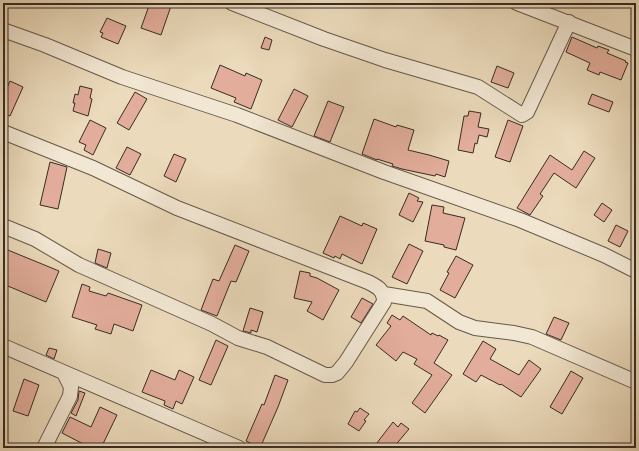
<svg xmlns="http://www.w3.org/2000/svg" width="639" height="451" font-family="'IM FELL Great Primer',serif">
<rect width="100%" height="100%" fill="#ebdabb"/>
<filter id="stains"><feTurbulence type="fractalNoise" baseFrequency=".005" numOctaves="4"/><feColorMatrix values="0 0 0 0 .2 0 0 0 0 .09 0 0 0 0 .02 0 0 0 .5 -.17"/></filter>
<radialGradient id="worn" r=".72"><stop offset=".6" stop-color="#630" stop-opacity="0"/><stop offset="1" stop-color="#630" stop-opacity=".3"/></radialGradient>
<path fill="#e2ad9b" stroke="#382c24" d="M150 3H172L161 35 141 28Z
M107 18 126 26 118 44 101 37 103 33 100 32Z
M265 37 272 40 269 50 261 48Z
M572 37 597 48 598 46 609 50 607 53 626 61 625 62 628 63 621 80 600 72 599 75 587 70 590 63 566 52Z
M220 65 245 76 246 73 262 80 251 109 234 102 236 98 211 88Z
M497 66 514 73 508 88 491 82Z
M10 81 23 87 10 116 3 113V97Z
M80 86 92 89 90 98 92 99 88 116 73 111 75 103H73L75 94 78 95Z
M294 89 308 96 292 127 278 120Z
M135 92 147 99 129 130 117 123Z
M592 94 613 102 609 112 588 104Z
M328 101 344 107 330 142 314 136Z
M469 111 481 113 478 127 489 129 487 137 479 135 477 144 475 143 473 153 458 150 464 116H468Z
M374 119 396 127 397 125 414 130 408 150 429 155 449 161 445 177 436 174 435 176 402 169 392 166 393 164 377 159V160L362 154Z
M90 120 106 128 93 155 84 150 86 145 79 142Z
M508 120 523 126 510 162 495 157Z
M127 147 141 154 130 175 116 168Z
M584 151 595 158 576 188 554 173 540 194 543 196 530 215 517 208 550 155 572 170Z
M174 154 186 159 176 182 164 176Z
M50 162 67 167 58 209 40 205Z
M409 193 419 198 417 201 423 202 413 222 399 215Z
M602 203 612 210 604 222 594 215Z
M432 205 444 207 443 213 465 218 456 250 444 247V245L425 241Z
M340 216 362 226 363 223 377 229 362 264 342 254 340 259 335 256 334 258 323 253Z
M616 225 628 231 620 247 608 241Z
M409 244 423 251 407 284 392 277Z
M235 245 249 251 236 282 231 281 217 316 201 310 213 279 219 281Z
M3 248 59 271 46 302 3 284Z
M98 249 111 253 107 268 95 263Z
M456 256 473 265 455 298 440 290 449 273 447 272Z
M300 271 310 273V276L317 278 339 290 323 320 307 311 312 302 294 298Z
M82 284 90 287 89 291 106 296 108 293 142 305 133 331 114 324 111 334 95 329 97 325 72 317Z
M362 298 373 304 361 323 351 317Z
M250 308 263 312 257 332 251 330V333L243 331Z
M392 315 400 320 403 316 431 335 432 333 438 336 439 335 448 340 434 363 452 375 425 413 412 403 432 375 414 364 417 359 403 352 396 361 376 345 391 326 387 323Z
M554 317 569 323 561 340 546 334Z
M216 340 228 346 211 385 199 380Z
M483 341 496 349 490 359 519 375 529 360 541 369 521 397 501 384 500 385 481 375 476 382 463 374Z
M49 348 57 350 54 359 46 355Z
M151 370 175 380 179 370 194 377 182 404 176 401 173 409 164 405 165 401 142 392Z
M571 371 583 378 562 414 550 407Z
M275 375 288 380 278 407 260 448 246 441 262 404 264 405Z
M24 379 39 385 28 416 13 411Z
M79 391 85 393 76 416 71 413 78 400Z
M100 407 117 415 101 448H91L62 433 70 417 91 427Z
M360 408 369 414 364 420 366 421 359 431 348 424 355 411 357 412Z
M393 422 398 427 401 423 409 429 393 448H373Z"/>
<g fill="none" stroke-linecap="round" stroke-linejoin="round">
<g stroke="#65584a" stroke-width="16">
<path id="minor" d="M232 3 324 39 385 60 478 87 522 115 527 112 569 22
M517 3 636 49
M3 30 45 45 122 77 237 115 384 172 520 220 604 255 636 271
M3 132 93 168 177 208 368 282C378 287 384 290 384 302L346 362 337 373 332 375H325L267 347 238 338 212 324 79 265 35 239 3 226
M384 294 427 301 459 322 475 328 514 333 532 337 636 382
M3 346 239 448
M44 448 70 396 71 387 64 373"/>
</g>
<use href="#minor" stroke="#f2e7d3" stroke-width="14"/>
</g>
<rect width="639" height="451" fill="none" stroke="#ebdabb" stroke-width="16"/>
<rect x="4" y="4" width="631" height="443" fill="none" stroke="#382c24" stroke-width="2"/>
<rect x="8" y="8" width="623" height="435" fill="none" stroke="#382c24"/>
<rect width="100%" height="100%" filter="url(#stains)"/>
<rect width="100%" height="100%" fill="url(#worn)"/>
</svg>
